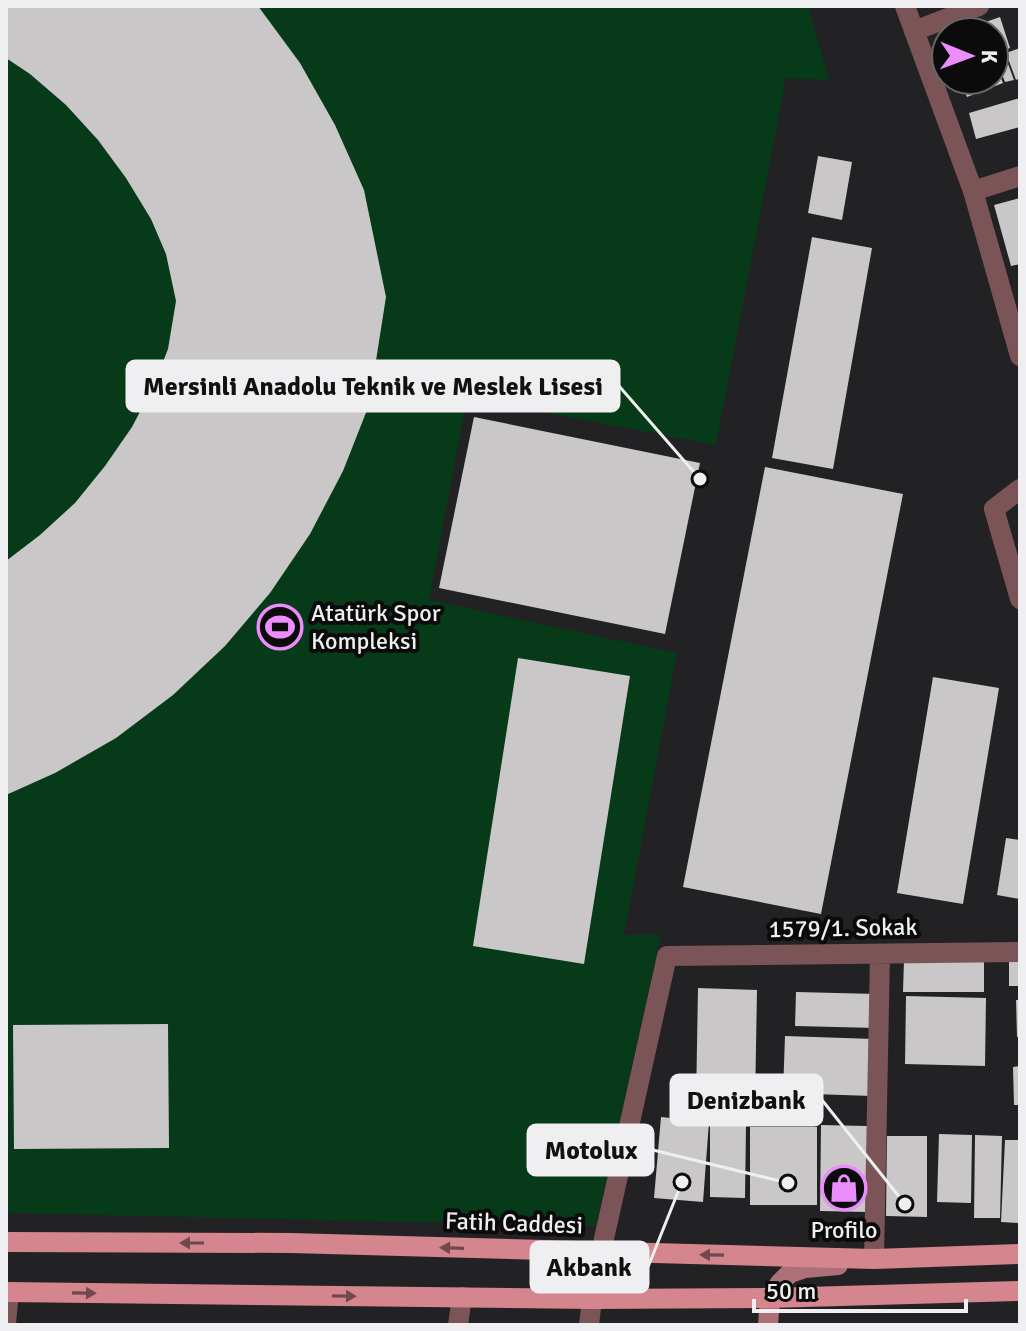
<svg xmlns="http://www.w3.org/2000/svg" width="1026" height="1331" font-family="Signika,sans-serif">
<rect width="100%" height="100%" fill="#222124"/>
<path fill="#073a19" d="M6 6H808L829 80 786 78 716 445 467 398 429 600 677 653 624 935H661L596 1226 6 1213Z"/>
<path fill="#cac7c9" d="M6 6H258L300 63 335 125 364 190 386 297 369 405 343 471 310 534 270 593 225 646 173 695 116 738 55 773 6 795V561L40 535 75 503 105 466 132 427 154 385 168 349 176 301 166 254 151 219 126 178 98 140 66 105 30 74 6 58Z
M1000 17 1010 48 994 54V32H957Z
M1020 48V78L1016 80 1006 53Z
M1004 53 1014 80 1005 82 995 56Z
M994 61 1003 83 967 97 960 80H994Z
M1020 98V127L976 139 969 113Z
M818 156 852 162 842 220 808 213Z
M1020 198V264L1011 266 994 205Z
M812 237 872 248 833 469 772 458Z
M474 417 700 463 665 634 439 588Z
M765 467 903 494 821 914 683 887Z
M518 658 630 676 584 964 473 946Z
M933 677 999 688 963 904 897 893Z
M1006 838 1020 840V899L997 895Z
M904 960H984V992H903Z
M1009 961H1020V986H1009Z
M698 988 757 990 755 1104 696 1103Z
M796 992 877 994 876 1028 795 1026Z
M906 996 986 998 985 1066 905 1064Z
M1016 1000H1020V1037H1017Z
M168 1024 169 1148 14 1149 13 1025Z
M785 1036 874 1039 872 1096 783 1093Z
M1020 1066V1105H1014L1013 1067Z
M661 1117 709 1122 703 1202 654 1198Z
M710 1125 746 1126 745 1198 710 1197Z
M821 1125 867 1126V1212L820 1211Z
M750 1127H817V1205H750Z
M939 1134 972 1135 971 1203 937 1202Z
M975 1135 1002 1136 1000 1218H974Z
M887 1136H927V1217L886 1216Z
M1005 1140H1020V1223L1001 1222Z"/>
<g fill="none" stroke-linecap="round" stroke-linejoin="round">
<path stroke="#7b5458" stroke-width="20" d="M914 31 979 6
M973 191 1020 176
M1020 489 994 509 1020 599
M601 1252 667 956 1020 952
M874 1259 880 954
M6 1323 9 1292
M458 1325 462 1297
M589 1325 592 1299"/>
<path stroke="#7b5458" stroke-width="20" d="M905 6 973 191 1020 356"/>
<path stroke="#ad7076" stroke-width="20" d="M768 1325 770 1298 780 1283 790 1273 805 1268 838 1265"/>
<path stroke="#d4858e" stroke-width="20" d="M6 1242 291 1243 874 1259 1020 1254
M6 1292 592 1299 770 1298 1020 1291"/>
</g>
<defs><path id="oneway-solid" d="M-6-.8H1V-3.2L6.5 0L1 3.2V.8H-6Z" transform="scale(2)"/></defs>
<g fill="#70484d">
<use href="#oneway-solid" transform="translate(192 1243) rotate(-180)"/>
<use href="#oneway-solid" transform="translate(452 1248) rotate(-178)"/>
<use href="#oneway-solid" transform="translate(712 1255) rotate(-179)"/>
<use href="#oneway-solid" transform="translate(84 1293) rotate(1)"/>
<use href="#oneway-solid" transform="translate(344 1296) rotate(1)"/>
</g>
<defs>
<g id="stadium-ring" transform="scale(2.3)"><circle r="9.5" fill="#0c0b0c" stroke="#eb8dfc" stroke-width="1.5"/><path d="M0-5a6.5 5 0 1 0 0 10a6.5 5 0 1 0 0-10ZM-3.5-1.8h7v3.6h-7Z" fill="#eb8dfc"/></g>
<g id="shop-ring" transform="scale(2.3)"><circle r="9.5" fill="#0c0b0c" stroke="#eb8dfc" stroke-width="1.5"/><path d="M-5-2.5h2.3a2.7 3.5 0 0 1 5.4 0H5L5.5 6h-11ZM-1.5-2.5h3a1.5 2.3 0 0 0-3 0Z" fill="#eb8dfc"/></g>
</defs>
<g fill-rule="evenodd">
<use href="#stadium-ring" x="280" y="627"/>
<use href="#shop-ring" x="844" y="1188"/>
</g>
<g text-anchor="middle" stroke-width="8" stroke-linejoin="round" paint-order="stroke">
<g font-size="24" fill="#efeef0" stroke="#0c0b0c" text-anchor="start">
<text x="311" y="621">Atatürk Spor<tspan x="311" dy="28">Kompleksi</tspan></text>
<text x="844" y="1238" text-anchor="middle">Profilo</text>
</g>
<g font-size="24" fill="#efeef0" stroke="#0c0b0c">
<text transform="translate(843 928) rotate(-1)" y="8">1579/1. Sokak</text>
<text transform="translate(514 1223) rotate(2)" y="8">Fatih Caddesi</text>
</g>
</g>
<path fill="none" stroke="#efeef0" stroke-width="3" d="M700 479L619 386M905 1204L822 1100M788 1183L653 1150M682 1182L648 1267"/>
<g fill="#efeef0" stroke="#0c0b0c" stroke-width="3">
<circle cx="700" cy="479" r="8"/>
<circle cx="905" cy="1204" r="8"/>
<circle cx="788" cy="1183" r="8"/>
<circle cx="682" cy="1182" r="8"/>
</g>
<g fill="#efeef0" stroke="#efeef0" stroke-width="3">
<rect x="127" y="361" width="492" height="50" rx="8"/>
<rect x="671" y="1075" width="151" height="50" rx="8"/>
<rect x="528" y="1125" width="125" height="50" rx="8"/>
<rect x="531" y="1242" width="117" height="50" rx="8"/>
</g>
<g font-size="26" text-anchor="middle" font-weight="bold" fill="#111">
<text x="373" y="395">Mersinli Anadolu Teknik ve Meslek Lisesi</text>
<text x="746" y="1109">Denizbank</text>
<text x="591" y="1159">Motolux</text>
<text x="589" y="1276">Akbank</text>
</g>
<rect width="1026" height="1331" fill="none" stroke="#efeef0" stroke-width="16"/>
<g transform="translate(970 56) rotate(91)"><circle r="38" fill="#0c0b0c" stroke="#676667" stroke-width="2"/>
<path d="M0-6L14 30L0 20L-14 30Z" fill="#eb8dfc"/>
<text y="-12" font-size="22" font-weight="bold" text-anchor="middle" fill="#efeef0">K</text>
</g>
<path d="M754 1299v12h212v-12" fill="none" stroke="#efeef0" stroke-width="4"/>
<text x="766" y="1299" font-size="24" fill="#efeef0" stroke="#0c0b0c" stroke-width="6" paint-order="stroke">50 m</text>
</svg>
